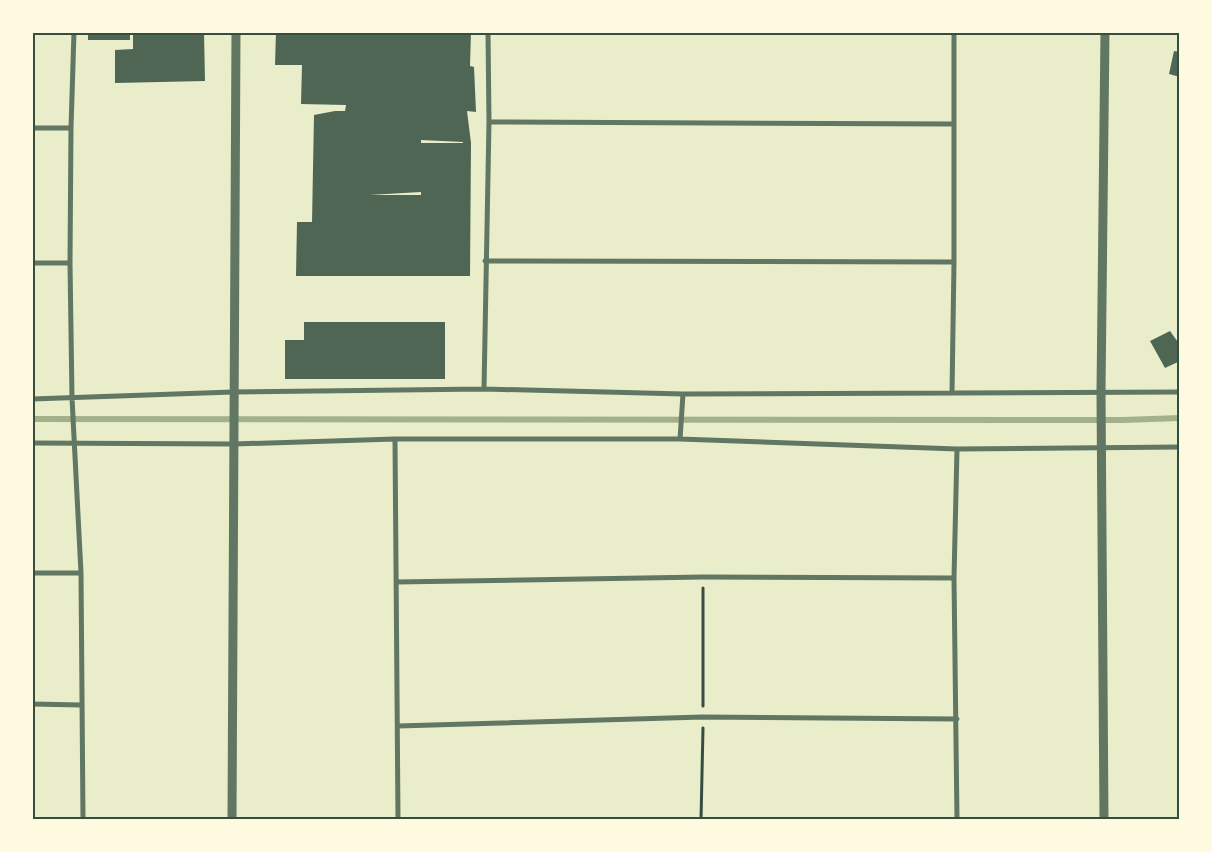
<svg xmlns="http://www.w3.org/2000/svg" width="1212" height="852" font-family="Jost,sans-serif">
<rect width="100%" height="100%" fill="#e9edc9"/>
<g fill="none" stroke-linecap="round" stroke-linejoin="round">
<path stroke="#a3b18a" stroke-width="6" d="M32 419 1123 420 1180 418"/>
</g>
<path fill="#4f6655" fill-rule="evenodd" d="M88 32H130V40H88Z
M133 32H204L205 81 115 83V50L133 49Z
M276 32H471L470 66 474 67 476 112 467 111 471 143 470 276H296L297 222H312L314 115 335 111H345L346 105 301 104 302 65H275ZM421 140 463 142V143H421ZM421 192V195H369Z
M1174 51 1180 52V77L1169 74Z
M304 322H445V379H285V340H304Z
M1170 331 1180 345V361L1165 368 1150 341Z"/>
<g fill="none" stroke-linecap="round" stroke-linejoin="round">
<path stroke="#344e41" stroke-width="3" d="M703 588V706
M701 820 703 728"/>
<path stroke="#617663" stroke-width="5" d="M74 32 71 128 70 263 72 398 81 573 83 820
M489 122 953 124
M32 128H71
M485 261 954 262
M32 263H70
M484 389 489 122 488 32
M952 393 954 262V32
M32 399 233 392 484 389 683 394 1180 392
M395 439 398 820
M680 439 683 394
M32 443 234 444 395 439H680L957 449 1180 447
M957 449 954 578 957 820
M32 573H81
M396 582 703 577 954 578
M32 704 81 705
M398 726 703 717 957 719"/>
<path stroke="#617663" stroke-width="9" d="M232 820 236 32
M1104 820 1101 392 1105 32"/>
</g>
<rect width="1212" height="852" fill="none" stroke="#fefae0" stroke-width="68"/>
<rect x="34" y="34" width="1144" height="784" fill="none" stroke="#344e41" stroke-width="2"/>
</svg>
